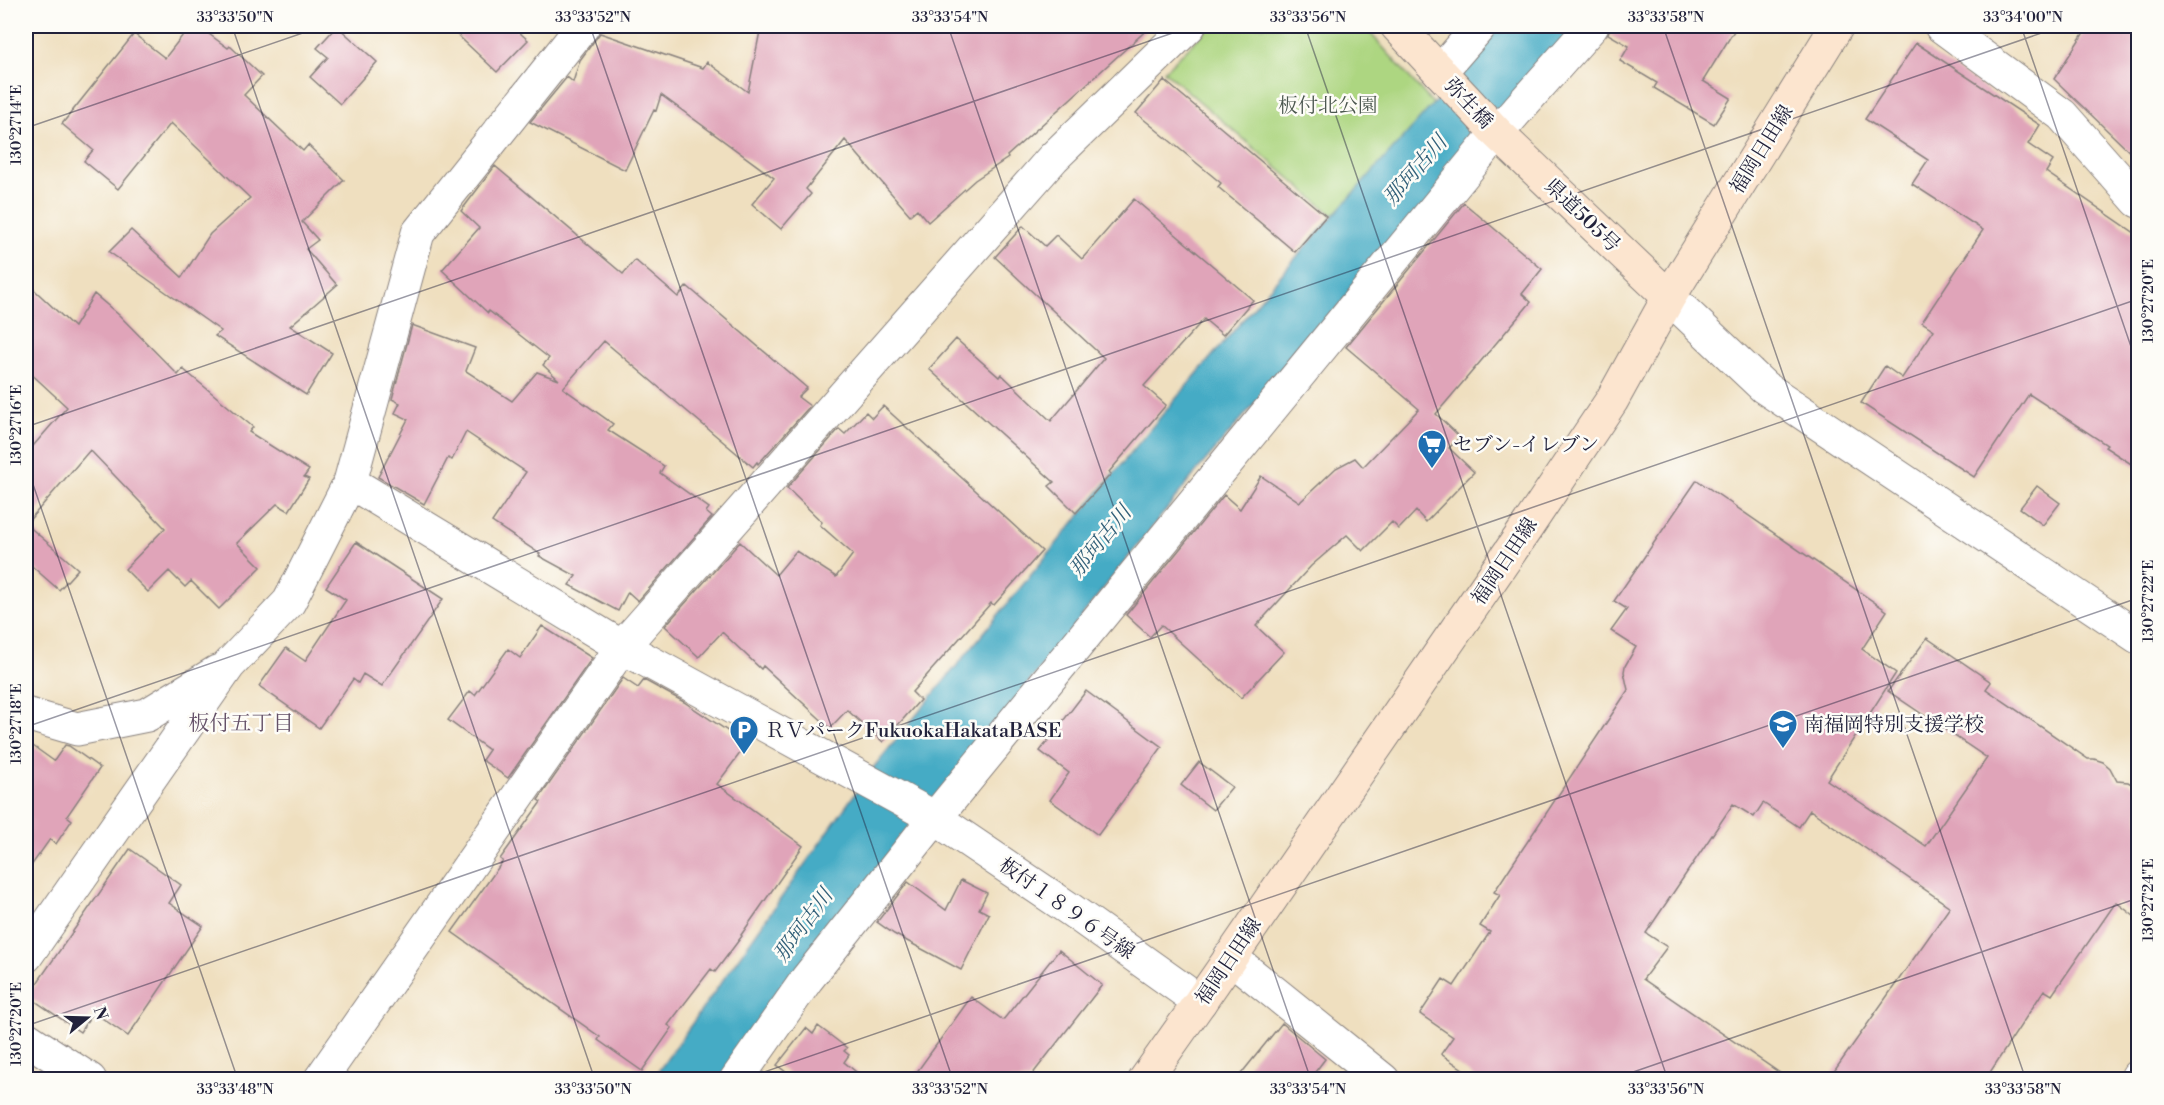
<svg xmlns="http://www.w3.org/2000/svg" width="2164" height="1105" font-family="'Libre Bodoni','Noto Serif JP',serif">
<rect width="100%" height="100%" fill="#fdfcf7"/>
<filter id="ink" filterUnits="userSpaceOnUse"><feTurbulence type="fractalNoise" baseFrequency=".0167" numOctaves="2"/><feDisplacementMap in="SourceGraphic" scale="12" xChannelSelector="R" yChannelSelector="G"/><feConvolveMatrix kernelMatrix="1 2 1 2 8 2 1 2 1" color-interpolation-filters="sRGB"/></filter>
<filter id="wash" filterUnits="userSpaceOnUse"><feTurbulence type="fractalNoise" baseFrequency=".008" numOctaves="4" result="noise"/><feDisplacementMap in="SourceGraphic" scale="24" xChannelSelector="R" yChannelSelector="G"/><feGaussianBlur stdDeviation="1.35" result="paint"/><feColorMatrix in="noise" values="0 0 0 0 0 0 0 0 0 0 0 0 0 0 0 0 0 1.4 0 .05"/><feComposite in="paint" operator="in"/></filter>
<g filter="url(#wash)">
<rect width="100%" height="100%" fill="#efdfbf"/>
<path fill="#add681" stroke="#687c5e" stroke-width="1.5" d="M1211 26H1364L1436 107 1335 217 1164 71Z"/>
<path fill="#45abc5" stroke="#346680" stroke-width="1.5" d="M1499 26H1581L1200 467 934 802 730 1079 652 1080 873 768 1151 428 1292 262 1435 102Z"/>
<g id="blocks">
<path fill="#e0a4b9" d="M190 26H198L228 48 230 46 262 76 244 95 303 151 308 145 344 180 302 222 318 240 306 249 337 285 290 326 332 353 306 395 215 336 221 331 109 252 131 230 182 277 210 234 250 198 171 123 118 189 84 161 93 150 62 124 134 34 165 58Z
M337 26 377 62 340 104 310 77 328 57 317 48Z
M448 26H512L528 40 497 72Z
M761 26H1151L1007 156 1008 158 975 180 928 222 917 209 910 215 845 140 806 189 811 194 781 229 752 204 774 178 661 95 656 111 654 110 625 170 530 122 567 77 573 82 580 60 600 33 703 68 707 62 748 92Z
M1610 26H1737L1703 81 1731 98 1714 124 1654 88 1657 83 1620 61 1629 46 1608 34Z
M2088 26H2139V161L2054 79Z
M1916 43 2040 125 2028 144 2053 161 2046 172 2139 236V469L2105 447 2107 445 2029 394 1974 477 1861 403 1885 366 1902 378 1934 330 1922 322 1983 230 1912 184 1928 160 1865 119Z
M1164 80 1326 216 1295 252 1218 187 1221 183 1136 113Z
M495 166 623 274 635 260 678 297 687 286 807 388 798 397 810 406 758 464 757 462 753 467 604 341 563 388 613 424 608 430 664 466 660 473 709 508 706 512 712 517 638 601 628 592 618 611 569 585 576 576 539 556 540 554 492 522 526 472 466 432 452 460 448 458 424 504 378 477 408 419 395 413 400 403 392 399 412 325 475 348 466 371 512 401 537 372 559 380 543 365 549 358 489 311 488 313 442 270 479 228 461 211Z
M1134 199 1253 300 1223 335 1204 319 1144 386 1166 405 1109 472 1111 474 1076 513 1049 486 1054 482 929 369 956 339 999 377 1001 374 1051 421 1104 358 995 257 1023 226 1045 246 1056 235 1082 259Z
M1464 203 1542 269 1522 294 1531 302 1436 414 1460 437 1449 448 1474 472 1426 522 1416 511 1399 529 1392 522 1363 551 1347 535 1311 566 1256 626 1284 652 1241 698 1161 625 1150 637 1126 615 1224 495 1240 509 1261 476 1300 502 1336 468 1355 458 1363 467 1419 409 1346 347Z
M26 282 74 327 94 294 119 315 178 375 183 369 253 427 249 432 309 470 304 477 309 479 289 511 277 504 237 543 261 567 219 609 191 581 185 587 169 571 148 592 125 569 165 528 90 450 26 524 78 569 59 590 26 561V454L67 407 26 369Z
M883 406 1042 551 994 605 991 603 912 692 920 700 883 742 847 710 830 728 763 666 761 669 722 632 699 657 665 626 740 542 776 575 796 551 836 577 853 554 820 525 822 522 787 488 839 429 845 434 866 412 872 418Z
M1697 480 1887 611 1862 649 1896 673 1827 780 1926 846 1987 758 1888 691 1927 638 1991 682 1986 689 2088 759H2094L2103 762 2110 768 2117 781 2128 782 2139 788V920L2116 902 2052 995 2044 990 1985 1080H1828L1950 907 1810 810 1799 827 1763 803 1754 817 1733 804 1646 933 1667 947 1643 979 1790 1080H1479L1441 1054 1453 1037 1420 1014 1443 979 1454 986 1490 932 1480 926 1500 895 1494 892 1628 690 1624 672 1625 666 1636 647 1611 631 1627 609 1614 601Z
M2037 486 2060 503 2043 525 2020 508Z
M356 542 443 599 382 686 363 674 358 683 353 679 319 728 259 686 286 648 305 661 346 600 326 587Z
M542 626 592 658 508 778 482 760 489 750 448 720 470 691 475 695 508 649 520 658Z
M623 678 638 688 644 680 684 702 747 744 717 784 803 846 741 935 742 936 715 972 711 969 668 1025 672 1028 642 1071 598 1040 600 1037 452 932 503 861 500 859 541 802 538 800Z
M1086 691 1162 747 1098 835 1050 800 1069 773 1040 751Z
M26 741 54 761 65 745 69 746 100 768 67 816 72 820 56 844 50 839 26 873Z
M1199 762 1232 787 1213 810 1181 785Z
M130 849 181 885 169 903 203 926 128 1036 93 1012 80 1032 28 996Z
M961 880 987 893 979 909 989 914 961 970 894 934 877 922 908 882 946 910Z
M1059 950 1102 985 1028 1080H911L971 997 1003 1020Z
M1282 1023 1325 1059 1309 1080H1236Z
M818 1026 847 1048 844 1051 849 1055 844 1062 866 1080H796L777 1065 806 1028 813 1034Z"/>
</g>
</g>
<g filter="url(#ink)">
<use href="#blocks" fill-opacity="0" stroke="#88807d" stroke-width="1.5"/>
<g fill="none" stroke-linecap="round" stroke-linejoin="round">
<g stroke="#88807d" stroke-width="35">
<path id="minor" d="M1941 26 2062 115 2138 201
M1440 72 1480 26
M350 482 622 647 935 818 1071 910 1200 1002
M26 714 77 729 147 715 217 672
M26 956 229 665 289 602 350 482 418 233 583 26
M1230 957 1383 1080
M26 1038 90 1080
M320 1080 622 647 1053 158 1189 26
M736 1080 807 979 935 818 1497 133 1592 26
M2136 1080 2138 1076"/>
</g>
<g stroke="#88807d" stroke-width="35">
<path id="tertiary" d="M1669 297 1764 387 2138 637"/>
</g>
<g stroke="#88807d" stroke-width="35">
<path id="secondary" d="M1397 26 1497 133 1669 297
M1145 1080 1200 1002 1527 527 1612 400 1669 297 1837 26"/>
</g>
<use href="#minor" stroke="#fff" stroke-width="33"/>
<use href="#tertiary" stroke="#fff" stroke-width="33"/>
<use href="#secondary" stroke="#fce5cf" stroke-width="33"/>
</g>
</g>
<path fill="none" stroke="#22223b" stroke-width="1.5" stroke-opacity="0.45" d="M232 26 595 1080M590 26 953 1080M948 26 1311 1080M1305 26 1668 1080M1663 26 2026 1080M2021 26 2138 367M26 128 323 26M26 427 1193 26M26 464 238 1080M26 727 2062 26M26 1026 2138 299M741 1080 2138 598M1610 1080 2138 898"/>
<defs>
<g id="supermarket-pin" transform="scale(1.5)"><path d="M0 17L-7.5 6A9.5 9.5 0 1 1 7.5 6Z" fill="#1f6fb2" stroke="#fdfcf7"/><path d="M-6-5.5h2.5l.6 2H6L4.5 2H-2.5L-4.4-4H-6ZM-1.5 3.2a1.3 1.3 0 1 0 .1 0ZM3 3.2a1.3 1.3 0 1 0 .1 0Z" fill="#fff"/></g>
<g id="school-pin" transform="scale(1.5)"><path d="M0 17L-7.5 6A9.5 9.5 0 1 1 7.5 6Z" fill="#1f6fb2" stroke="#fdfcf7"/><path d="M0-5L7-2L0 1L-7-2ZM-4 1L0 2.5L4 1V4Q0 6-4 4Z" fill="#fff"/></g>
<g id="parking-pin" transform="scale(1.5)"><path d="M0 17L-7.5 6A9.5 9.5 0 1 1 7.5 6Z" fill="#1f6fb2" stroke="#fdfcf7"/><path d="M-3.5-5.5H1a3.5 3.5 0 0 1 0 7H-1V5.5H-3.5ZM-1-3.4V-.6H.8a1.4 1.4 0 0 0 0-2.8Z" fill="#fff"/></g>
</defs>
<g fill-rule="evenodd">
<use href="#supermarket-pin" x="1432" y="444"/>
<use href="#school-pin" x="1783" y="724"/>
<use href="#parking-pin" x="744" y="730"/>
</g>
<g text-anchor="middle" stroke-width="5" stroke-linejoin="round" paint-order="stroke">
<g font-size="20" fill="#22223b" stroke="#fdfcf7">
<text transform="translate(1469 103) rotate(47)" y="7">弥生橋</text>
<text transform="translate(1761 149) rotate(-58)" y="7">福岡日田線</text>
<text transform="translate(1583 215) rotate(44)" y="7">県道505号</text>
<text transform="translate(1504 561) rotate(-56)" y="7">福岡日田線</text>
<text transform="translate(1067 908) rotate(35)" y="7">板付１８９６号線</text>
<text transform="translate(1228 961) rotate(-56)" y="7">福岡日田線</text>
</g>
<g font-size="20" fill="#4c5850" stroke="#fdfcf7">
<text x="1328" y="112">板付北公園</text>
</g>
<g font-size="20" fill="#22223b" stroke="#fdfcf7" text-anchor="start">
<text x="1453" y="451">セブン-イレブン</text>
<text x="1804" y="731">南福岡特別支援学校</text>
<text x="765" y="737">ＲＶパークFukuokaHakataBASE</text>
</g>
<g font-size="21" font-style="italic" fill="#326079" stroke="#fdfcf7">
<text transform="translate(1415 170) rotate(-49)" y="7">那珂古川</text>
<text transform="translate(1100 541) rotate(-51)" y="7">那珂古川</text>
<text transform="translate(803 925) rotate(-54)" y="7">那珂古川</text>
</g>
<g font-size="21" fill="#645067" stroke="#fdfcf7">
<text x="241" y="730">板付五丁目</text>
</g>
</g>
<rect width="2164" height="1105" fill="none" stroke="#fdfcf7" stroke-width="66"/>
<g transform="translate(87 1018) rotate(71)" stroke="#fdfcf7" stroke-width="4.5" paint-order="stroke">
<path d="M0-4.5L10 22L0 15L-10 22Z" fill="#22223b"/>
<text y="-9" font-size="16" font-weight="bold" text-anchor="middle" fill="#22223b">N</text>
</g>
<rect x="33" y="33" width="2098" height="1039" fill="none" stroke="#22223b" stroke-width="2"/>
<g font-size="15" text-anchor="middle" fill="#22223b">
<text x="235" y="22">33°33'50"N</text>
<text x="593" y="22">33°33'52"N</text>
<text x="950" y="22">33°33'54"N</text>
<text x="1308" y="22">33°33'56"N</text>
<text x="1666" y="22">33°33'58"N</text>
<text x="2023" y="22">33°34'00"N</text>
<text transform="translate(16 125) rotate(-90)" y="5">130°27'14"E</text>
<text transform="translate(2148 301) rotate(-90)" y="5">130°27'20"E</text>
<text transform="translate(16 425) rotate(-90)" y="5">130°27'16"E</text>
<text transform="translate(2148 601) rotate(-90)" y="5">130°27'22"E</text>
<text transform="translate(16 724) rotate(-90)" y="5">130°27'18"E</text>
<text transform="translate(2148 900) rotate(-90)" y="5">130°27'24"E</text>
<text transform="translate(16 1024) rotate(-90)" y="5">130°27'20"E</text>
<text x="235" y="1094">33°33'48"N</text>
<text x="593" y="1094">33°33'50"N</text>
<text x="950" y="1094">33°33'52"N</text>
<text x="1308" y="1094">33°33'54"N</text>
<text x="1666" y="1094">33°33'56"N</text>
<text x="2023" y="1094">33°33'58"N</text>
</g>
</svg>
